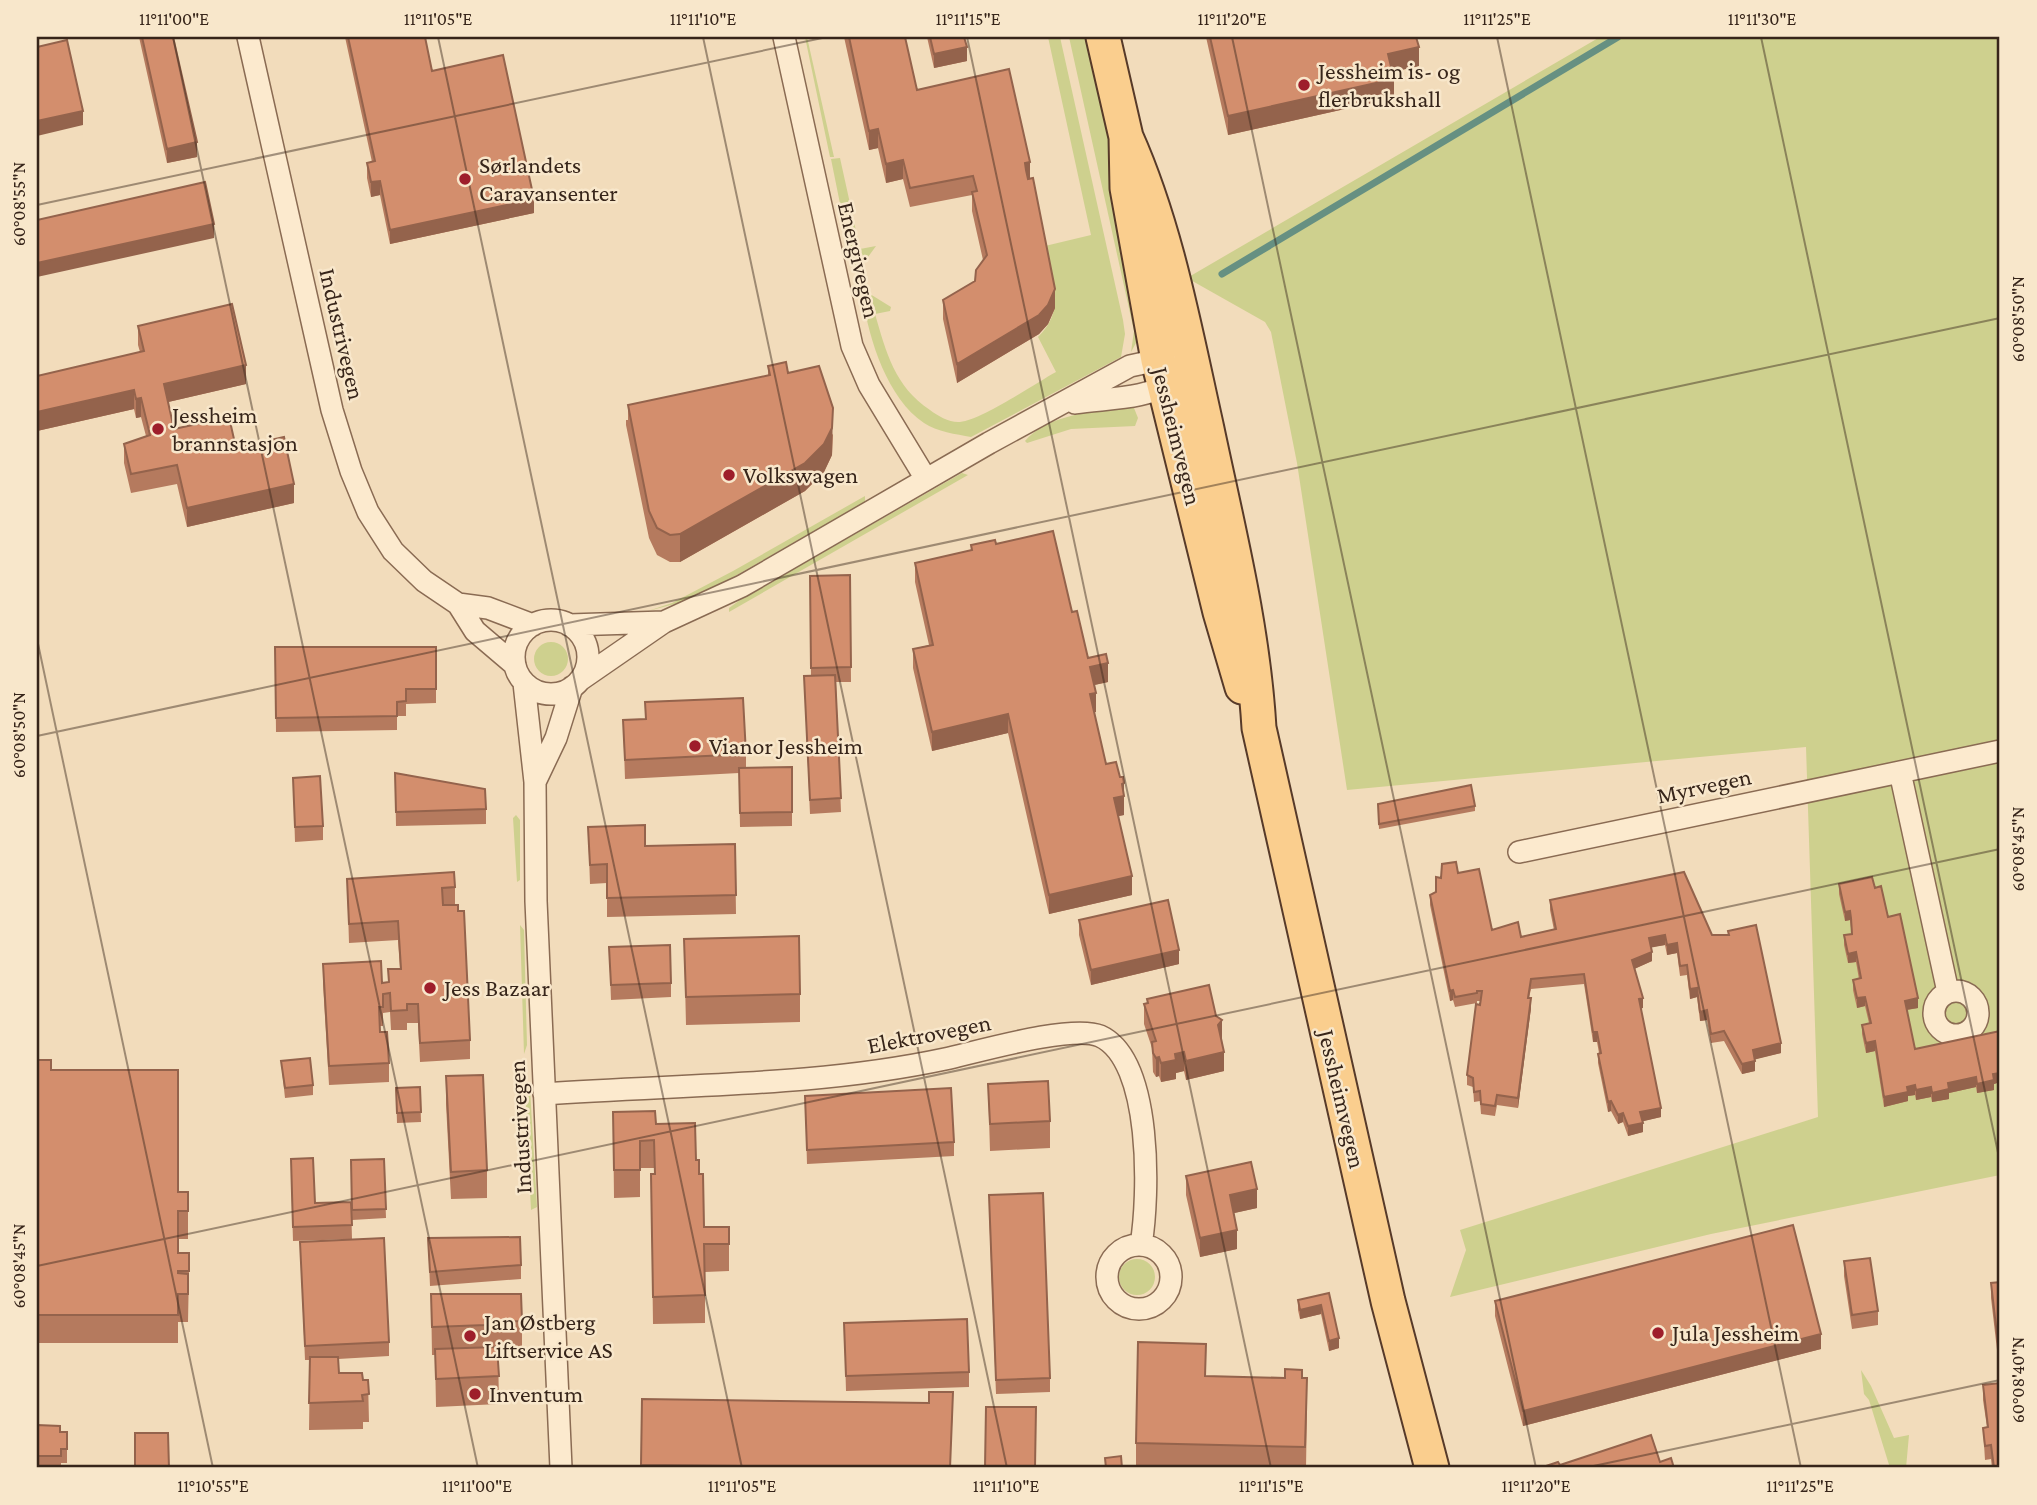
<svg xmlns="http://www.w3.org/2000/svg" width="2037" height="1505" font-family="'Crimson Pro',serif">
<rect width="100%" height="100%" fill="#f2dcbb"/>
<path fill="#ced08e" d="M805 37H807L834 157H830Z
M1048 37H1060L1123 320 1125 334 1121 357 971 437C956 434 937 432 924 423 888 399 869 340 863 299L870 294 891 307 890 311 875 314C886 352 895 387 930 410 938 416 950 423 960 422 982 420 1034 384 1056 372L1038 337C1066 310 1053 280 1045 246L1091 235Z
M1069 37H1087L1110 146 1142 332 1131 352 1134 331Z
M1600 37H2000V1175L1711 1234 1450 1297 1466 1250 1460 1230 1818 1117 1806 747 1347 790 1297 463 1271 332 1265 322 1187 278Z
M840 158 860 249 876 246 863 264 856 266 852 263 831 159Z
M1113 408H1134L1138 418 1135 426 1071 429 1027 443 1025 441C1045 417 1084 413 1113 408Z
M962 473 968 475 729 612V608L740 600Z
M865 496V502L707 592 690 600 648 611 672 603 733 571Z
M534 659a17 17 0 1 1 34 0a17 17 0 1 1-34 0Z
M516 815 520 820V880L517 882 513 818Z
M520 925 524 930 527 1045 524 1054Z
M525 1089H530L537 1207 531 1210Z
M1119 1277a18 18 0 1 1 36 0a18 18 0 1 1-36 0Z
M1861 1370 1871 1386 1894 1438 1909 1435 1906 1468H1890L1869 1400 1864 1394Z"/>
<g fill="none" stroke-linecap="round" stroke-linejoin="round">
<path stroke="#669082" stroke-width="7" d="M1222 274 1618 37"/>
<g stroke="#8a6b53" stroke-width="24">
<path id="minor" d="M248 37 332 410 351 471 368 512 393 551 424 581 458 604 475 631 515 665
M784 37 852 346 869 385 926 479
M1075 403C1105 398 1148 400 1172 381
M458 604 488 608 533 625
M514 657a37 37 0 1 1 74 0a37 37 0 1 1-74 0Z
M569 625 664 622
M580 680 664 622 742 586 989 443 1130 366 1158 360 1168 362
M524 683 535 782 536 901 561 1468
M1900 772 1948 992
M535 782 556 738 572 687
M1519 852 2000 751
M1934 1013a22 22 0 1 1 44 0a22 22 0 1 1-44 0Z
M544 1094C678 1084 814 1087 945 1059 977 1052 1072 1024 1100 1036 1153 1060 1149 1197 1141 1245
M1107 1277a32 32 0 1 1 64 0a32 32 0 1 1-64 0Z"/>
</g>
<g stroke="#573a29" stroke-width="37">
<path id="primary" d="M1103 37 1126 137 1127 188 1158 360 1220 612 1242 687
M1126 137C1167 229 1185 331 1207 429 1228 529 1253 626 1259 728L1388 1301 1432 1468"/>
</g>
<use href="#minor" stroke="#fceace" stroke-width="21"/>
<use href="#primary" stroke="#face8e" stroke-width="33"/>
</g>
<path fill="#b57a5e" d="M139 37H173L197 157 167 163Z
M345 37H425L432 71 534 213 390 244 380 195 371 197 367 178V163L372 162Z
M844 37H905L917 90 1030 179 1055 308 1048 324 1039 334 957 383 943 319V300L975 281 983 260 972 211V195L910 207 903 179 886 183 878 148 869 150Z
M927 37H964L967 61 934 68Z
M1206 37H1416L1419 66 1392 72 1394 98 1228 135Z
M138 326 246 384 168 402 174 429 236 448 294 503 187 527 177 484 131 493 124 463V444L146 436 141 417 136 418 134 409 37 431 140 352 138 345Z
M768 366 788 373 833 435 832 455 824 472 805 491 680 562H670L657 555 649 538 626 425V420H628V405L768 376Z
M996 544 1072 612 1088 658 1108 682 1094 685 1096 712H1094L1106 764 1124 815 1118 816 1132 895 1049 914 1008 733 932 751 913 668V649L929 645 915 582V563L971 550V545Z
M850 575 851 682H836L841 812 810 814 804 676H811L810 576Z
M275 647H436V703L406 704V716H397V730L276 732Z
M645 702 746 754V767H792V826L740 827 739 773 625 779 623 720 645 719Z
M395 773 486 809V824L396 826Z
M293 778 323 826V840L295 842Z
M1378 804 1475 806V811L1379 829Z
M588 827 645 846 735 844 736 914 607 917V883L590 884Z
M1458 873 1492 930 1521 937 1554 930 1550 910V900L1712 935H1728V931L1781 1053 1755 1059V1071L1742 1074 1724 1041 1711 1043 1707 1020 1700 1021 1697 997 1690 999 1687 975 1680 976 1677 953 1667 955 1665 945 1651 947 1652 961 1634 969 1643 1008H1640L1661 1117 1643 1121V1132L1628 1136 1623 1122 1618 1124 1611 1111 1608 1112 1598 1063V1054L1599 1053 1597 1042H1593L1584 984 1531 989 1529 998 1531 1008 1518 1108 1497 1105 1495 1116 1481 1114 1480 1101 1474 1102 1473 1087 1467 1085V1075L1480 1001H1477V1003L1455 1007 1453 1000 1450 1001 1430 905V895L1436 892 1441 878Z
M347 879 455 887V905L470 1040V1059L420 1062 418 1023H407V1030H391L390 1012 383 1013V1026H380V1032L389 1063V1082L329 1085 323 983V964L382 983 388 982V969H400L398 940 349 943Z
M1839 884 1875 888 1888 917 1918 1008 1907 1010 1915 1049 2000 1031V1082L1994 1084V1090L1977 1093 1976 1087 1949 1093V1099L1932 1102 1931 1097 1916 1100 1915 1095 1908 1096V1101L1884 1107 1875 1051 1866 1053 1862 1034V1025L1869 1023 1865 1006 1857 1008 1853 990V980L1859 979 1856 962 1848 963 1844 945V935L1852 934 1851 928 1850 920 1845 921 1839 894Z
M1079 920 1179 964 1091 985 1079 935Z
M684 939 800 994V1022L686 1025Z
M609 947 671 983V997L611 1000Z
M1147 999 1216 1016 1222 1039 1224 1071 1186 1080 1184 1071 1176 1073V1079L1161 1082 1159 1076 1156 1077 1153 1072 1152 1048 1144 1024V1004H1147Z
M37 1060 51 1070 178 1192H188V1239H178V1253L189 1271 188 1322H178V1343H37Z
M281 1061 313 1085V1095L285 1098Z
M446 1076 487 1170V1198L451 1199 446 1104Z
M988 1084 1050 1121V1148L990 1151Z
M420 1087 421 1122 397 1123 396 1088Z
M805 1096 954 1142V1156L807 1164Z
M613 1112 656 1124 696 1160 699 1174 704 1227H729V1271L705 1272V1323L653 1324 651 1174H654V1168H640V1197L614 1198Z
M384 1159 386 1218 352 1220 351 1160Z
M291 1174 315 1203 351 1202 352 1239 293 1241Z
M1186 1176 1257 1208 1234 1213 1237 1249 1200 1257 1186 1195Z
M989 1210 1050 1378V1392L996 1394Z
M428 1238 521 1265V1279L430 1286Z
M300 1242 389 1342V1356L338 1359 339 1373 363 1380H368L369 1422H363V1429L309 1430 310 1360H305Z
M1844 1261 1878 1311V1325L1852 1329 1844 1276Z
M2000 1282V1376L1991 1298V1283Z
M1329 1293 1339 1348 1329 1351 1321 1314 1300 1319 1298 1310V1300Z
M431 1294 522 1321V1349L498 1350 499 1404 436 1407 435 1355H432Z
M1495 1301 1821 1349 1523 1426 1495 1316Z
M844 1323 969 1372V1387L846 1391Z
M1206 1376 1302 1378 1307 1406 1306 1468H1136V1443Z
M1983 1385 2000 1468H1992L1991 1459 1985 1460 1983 1428 1987 1427 1983 1400Z
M642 1399 929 1403 953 1406 950 1468H641Z
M37 1425 60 1432H67V1463H61V1468H37Z"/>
<path fill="#94634c" d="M967 47V61L934 68V54Z
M1419 47V66L1388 73V54Z
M1394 79V98L1228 135V116Z
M83 111V125L37 136V121Z
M878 129V148L869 150V131Z
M197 142V157L167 163V149Z
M903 160V179L886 183V164Z
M1030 162V181L1025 182V163Z
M380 181V195L371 197V182Z
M534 199V213L390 244V230Z
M214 224V238L37 277V263Z
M1055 289V308L1048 324 1039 334 957 383V364Z
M246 365V384L164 403V384Z
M134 390V409L37 431V412Z
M141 398V417L136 418V399Z
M833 408 832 455 824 472 805 491 680 562V534Z
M294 484V503L187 527V508Z
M1108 663V682L1090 686V667Z
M1096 693V712L1090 713V694Z
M1008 714V733L932 751V732Z
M1124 783V815L1114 817V798L1122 784Z
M1132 876V895L1049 914V895Z
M1850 911V920L1845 921V912Z
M1665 935V945L1649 948V938Z
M1677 943V953L1667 955V945Z
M1179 950V964L1091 985V970Z
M1652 952V961L1632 970V960Z
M1856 952V962L1848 963V954Z
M1697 988V997L1690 999V989Z
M1453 990V1000L1450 1001V991Z
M1865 997V1006L1857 1008V998Z
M1531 998V1008L1518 1108V1098Z
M1643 998V1008L1639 1009V999Z
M1918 998V1008L1905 1010V1001Z
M1707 1010V1020L1700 1021V1012Z
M1222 1020V1039L1218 1044V1025Z
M1593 1032H1597V1042H1593Z
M1875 1041V1051L1866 1053V1043Z
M1781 1043V1053L1753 1060V1050Z
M1184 1052V1071L1176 1073V1079L1161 1082V1063L1175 1054Z
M1224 1052V1071L1186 1080V1061Z
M1159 1057V1076L1156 1077V1058Z
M1755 1061V1071L1742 1074V1064Z
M2000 1073V1082L1994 1084V1090L1977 1093V1084L1993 1074Z
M1976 1077V1087L1949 1093V1099L1932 1102V1093L1948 1083Z
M1915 1085V1095L1908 1096V1101L1884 1107V1097L1907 1087Z
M1931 1087V1097L1916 1100V1090Z
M1611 1101V1111L1608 1112V1102Z
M1661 1108V1117L1640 1122V1112Z
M1623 1113V1122L1618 1124V1115Z
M1643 1123V1132L1628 1136V1126Z
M1257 1189V1208L1230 1214V1195Z
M1237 1230V1249L1200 1257V1238Z
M1321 1305V1314L1300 1319V1310Z
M1821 1334V1349L1523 1426V1411Z
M1339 1338V1348L1329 1351V1341Z"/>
<path fill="#d38e6d" stroke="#94634c" stroke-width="2" d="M142 37H173L197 142 167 149Z
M348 37H425L432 71 503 55 534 199 390 230 380 181 371 182 369 172 367 163 375 161Z
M849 37H905L917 90 1009 69 1030 162 1025 163 1026 170 1028 179 1033 178 1055 289 1048 305 1039 315 957 364 943 300 975 281 976 270 987 255 972 192 977 191 973 176 910 188 903 160 886 164 878 129 869 131Z
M930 37H964L967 47 934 54Z
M1210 37H1416L1419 47 1388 54 1394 79 1228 116Z
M67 40 83 111 37 121V47Z
M205 182 214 224 37 263V220Z
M232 304 246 365 164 384 174 429 229 417 236 448 284 437 294 484 187 508 177 465 131 474 124 444 150 435 141 398 136 399 134 390 37 412V376L144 351 138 326Z
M786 362 788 373 819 366 833 408 832 428 824 444 805 463 680 534 670 535 657 528 649 511 628 405 770 375 768 366Z
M1053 531 1072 612 1077 611 1088 658 1106 654 1108 663 1090 667 1096 693 1090 694 1106 764 1116 762 1120 777H1123L1124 783 1122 784 1124 796 1114 798 1132 876 1049 895 1008 714 932 732 913 649 933 645 915 563 972 550 971 545 995 540 996 544Z
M850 575 851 667 811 668 810 576Z
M275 647H436V689H406V701L397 702V716L276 718Z
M835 675 841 798 810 800 804 676Z
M743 698 746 754 625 760 623 720 646 719 645 702Z
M792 767V812L740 813 739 768Z
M395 773 485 789 486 809 396 812Z
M320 776 323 826 295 827 293 778Z
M1471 785 1475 806 1379 824 1378 804Z
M645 825V846L735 844 736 895 607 898V864L590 865 588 827Z
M1456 862 1458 873 1479 869 1492 930 1518 922 1521 937 1556 929 1550 900 1684 872 1712 935H1729L1728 931 1756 925 1781 1043 1753 1050 1755 1061 1742 1064 1724 1031 1711 1034 1707 1010 1700 1012 1697 988 1690 989 1687 965 1680 966 1677 943 1667 945 1665 935 1649 938 1652 952 1632 960 1643 998 1639 999 1661 1108 1640 1112 1643 1123 1628 1126 1623 1113 1618 1115 1611 1101 1608 1102 1598 1054 1601 1053 1597 1032H1593L1584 974 1531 979 1528 998H1531L1518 1098 1497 1095 1495 1106 1481 1104 1480 1091 1474 1092 1473 1078 1467 1075 1476 1004 1480 1005 1482 991H1477V993L1455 997 1453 990 1450 991 1430 895 1436 892V877L1441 878 1442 864Z
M454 872 455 887 442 888 443 905H458V911H464L470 1040 420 1043 418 1004H407V1010L391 1011 390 993 383 994V1007H379L380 1032H387L389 1063 329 1066 323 964 381 961 382 983 389 982 388 969H401L398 921 349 924 347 879Z
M1872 877 1875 888 1881 886 1888 917 1900 914 1918 998 1905 1001 1915 1049 2000 1031V1073L1993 1074 1994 1080 1977 1084 1976 1077 1948 1083 1949 1089 1932 1093 1931 1087 1916 1090 1915 1085 1907 1087 1908 1092 1884 1097 1875 1041 1866 1043 1862 1025 1871 1023 1865 997 1857 998 1853 980 1861 978 1856 952 1848 954 1844 935 1852 934 1851 918 1850 911 1845 912 1839 884Z
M1168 900 1179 950 1091 970 1079 920Z
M799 936 800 994 686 997 684 939Z
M670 945 671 983 611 985 609 947Z
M1209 985 1216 1016 1222 1020 1218 1025 1224 1052 1186 1061 1184 1052 1175 1054 1176 1060 1161 1063 1159 1057 1156 1058 1153 1053 1152 1042 1156 1041 1144 1004 1148 1003 1147 999Z
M310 1058 313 1085 285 1088 281 1061Z
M37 1060H51V1070H178V1192H188V1211H178V1253H189V1271H178V1273L188 1274V1294H178V1315H37Z
M483 1075 487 1170 451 1172 446 1076Z
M1048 1081 1050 1121 990 1124 988 1084Z
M420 1087 421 1112 397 1113 396 1088Z
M951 1088 954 1142 807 1150 805 1096Z
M655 1111 656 1124 695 1123 696 1160H699V1174H703L704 1227H729V1244H704L705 1295 653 1297 651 1174H655L654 1140 640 1141V1170H614L613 1112Z
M313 1158 315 1203 351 1202 352 1225 293 1227 291 1159Z
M384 1159 386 1209 352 1210 351 1160Z
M1251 1162 1257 1189 1230 1195 1237 1230 1200 1238 1186 1176Z
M1043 1193 1050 1378 996 1380 989 1195Z
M1793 1225 1821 1334 1523 1411 1495 1301Z
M520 1237 521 1265 430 1272 428 1238Z
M384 1238 389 1342 305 1346 300 1242Z
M1870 1258 1878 1311 1852 1315 1844 1261Z
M2000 1282V1361L1991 1283Z
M1329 1293 1339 1338 1329 1341 1321 1305 1300 1310 1298 1300Z
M431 1294H521L522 1321 486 1322V1325L432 1327Z
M967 1319 969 1372 846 1376 844 1323Z
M1138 1342 1206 1344 1205 1376 1285 1378V1369L1302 1370V1378H1307L1305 1447 1136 1443Z
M497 1347 499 1376 436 1379 435 1349Z
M310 1357H338L339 1373H362L363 1380H368L369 1394 362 1395 363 1401 309 1403Z
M2000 1383V1468H1994L1991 1445 1985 1446 1983 1428 1988 1427 1983 1385Z
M929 1392H953L950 1468 641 1465 642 1399 929 1403Z
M986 1407H1036L1035 1468H985Z
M37 1425 60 1426V1432H67V1449H61V1456H37Z
M135 1433H168L169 1468H135Z
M1651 1435 1660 1462 1671 1458 1674 1468H1540L1558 1462 1560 1465Z
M1121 1456 1122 1468H1106L1105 1458Z
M37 1467H60V1468H37Z"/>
<path fill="none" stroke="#37251a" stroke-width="2" stroke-opacity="0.45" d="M173 37 478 1468M438 37 742 1468M703 37 1007 1468M967 37 1271 1468M1232 37 1536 1468M1497 37 1801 1468M1761 37 2000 1162M37 205 827 37M37 639 213 1468M37 736 2000 318M37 1266 2000 849M1584 1468 2000 1380"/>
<g fill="#9e1e2b" stroke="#f8e7cb" stroke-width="2.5">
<circle cx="1304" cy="85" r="7"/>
<circle cx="465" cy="179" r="7"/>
<circle cx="158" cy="429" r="7"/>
<circle cx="729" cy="475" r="7"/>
<circle cx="695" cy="746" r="7"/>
<circle cx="430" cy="988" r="7"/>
<circle cx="1658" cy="1333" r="7"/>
<circle cx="470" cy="1336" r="7"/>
<circle cx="475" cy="1394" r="7"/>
</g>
<g text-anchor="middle" stroke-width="5" stroke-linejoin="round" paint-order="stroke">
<g font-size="24" fill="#37251a" stroke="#f8e7cb" text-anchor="start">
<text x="1318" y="79">Jessheim is- og<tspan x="1318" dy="28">flerbrukshall</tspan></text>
<text x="479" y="173">Sørlandets<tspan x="479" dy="28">Caravansenter</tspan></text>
<text x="172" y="423">Jessheim<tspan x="172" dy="28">brannstasjon</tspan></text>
<text x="743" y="483">Volkswagen</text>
<text x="709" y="754">Vianor Jessheim</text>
<text x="444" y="996">Jess Bazaar</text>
<text x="484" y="1330">Jan Østberg<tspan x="484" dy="28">Liftservice AS</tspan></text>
<text x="1672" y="1341">Jula Jessheim</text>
<text x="489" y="1402">Inventum</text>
</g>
<g font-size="24" fill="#37251a" stroke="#f8e7cb">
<text transform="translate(859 260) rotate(77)" y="8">Energivegen</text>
<text transform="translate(342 334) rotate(77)" y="8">Industrivegen</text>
<text transform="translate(1177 436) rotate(76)" y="8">Jessheimvegen</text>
<text transform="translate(1704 786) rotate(-12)" y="8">Myrvegen</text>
<text transform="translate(929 1034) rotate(-11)" y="8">Elektrovegen</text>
<text transform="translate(1342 1099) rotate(77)" y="8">Jessheimvegen</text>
<text transform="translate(520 1127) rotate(-93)" y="8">Industrivegen</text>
</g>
</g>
<rect width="2037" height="1505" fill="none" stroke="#f8e7cb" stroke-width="77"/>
<rect x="38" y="38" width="1960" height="1428" fill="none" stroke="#37251a" stroke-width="2.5"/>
<g font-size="18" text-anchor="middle" fill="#37251a">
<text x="174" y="25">11°11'00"E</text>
<text x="438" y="25">11°11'05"E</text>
<text x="703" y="25">11°11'10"E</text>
<text x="968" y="25">11°11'15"E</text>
<text x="1232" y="25">11°11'20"E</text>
<text x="1497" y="25">11°11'25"E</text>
<text x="1762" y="25">11°11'30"E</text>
<text transform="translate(19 204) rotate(-90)" y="6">60°08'55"N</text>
<text transform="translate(2018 319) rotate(-90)" y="6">60°08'50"N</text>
<text transform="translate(19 735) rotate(-90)" y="6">60°08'50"N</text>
<text transform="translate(2018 849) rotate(-90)" y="6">60°08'45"N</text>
<text transform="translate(19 1266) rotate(-90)" y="6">60°08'45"N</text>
<text transform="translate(2018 1380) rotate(-90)" y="6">60°08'40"N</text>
<text x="213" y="1492">11°10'55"E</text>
<text x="477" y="1492">11°11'00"E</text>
<text x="742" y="1492">11°11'05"E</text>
<text x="1006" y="1492">11°11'10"E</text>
<text x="1271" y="1492">11°11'15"E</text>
<text x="1536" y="1492">11°11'20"E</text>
<text x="1800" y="1492">11°11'25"E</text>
</g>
</svg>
